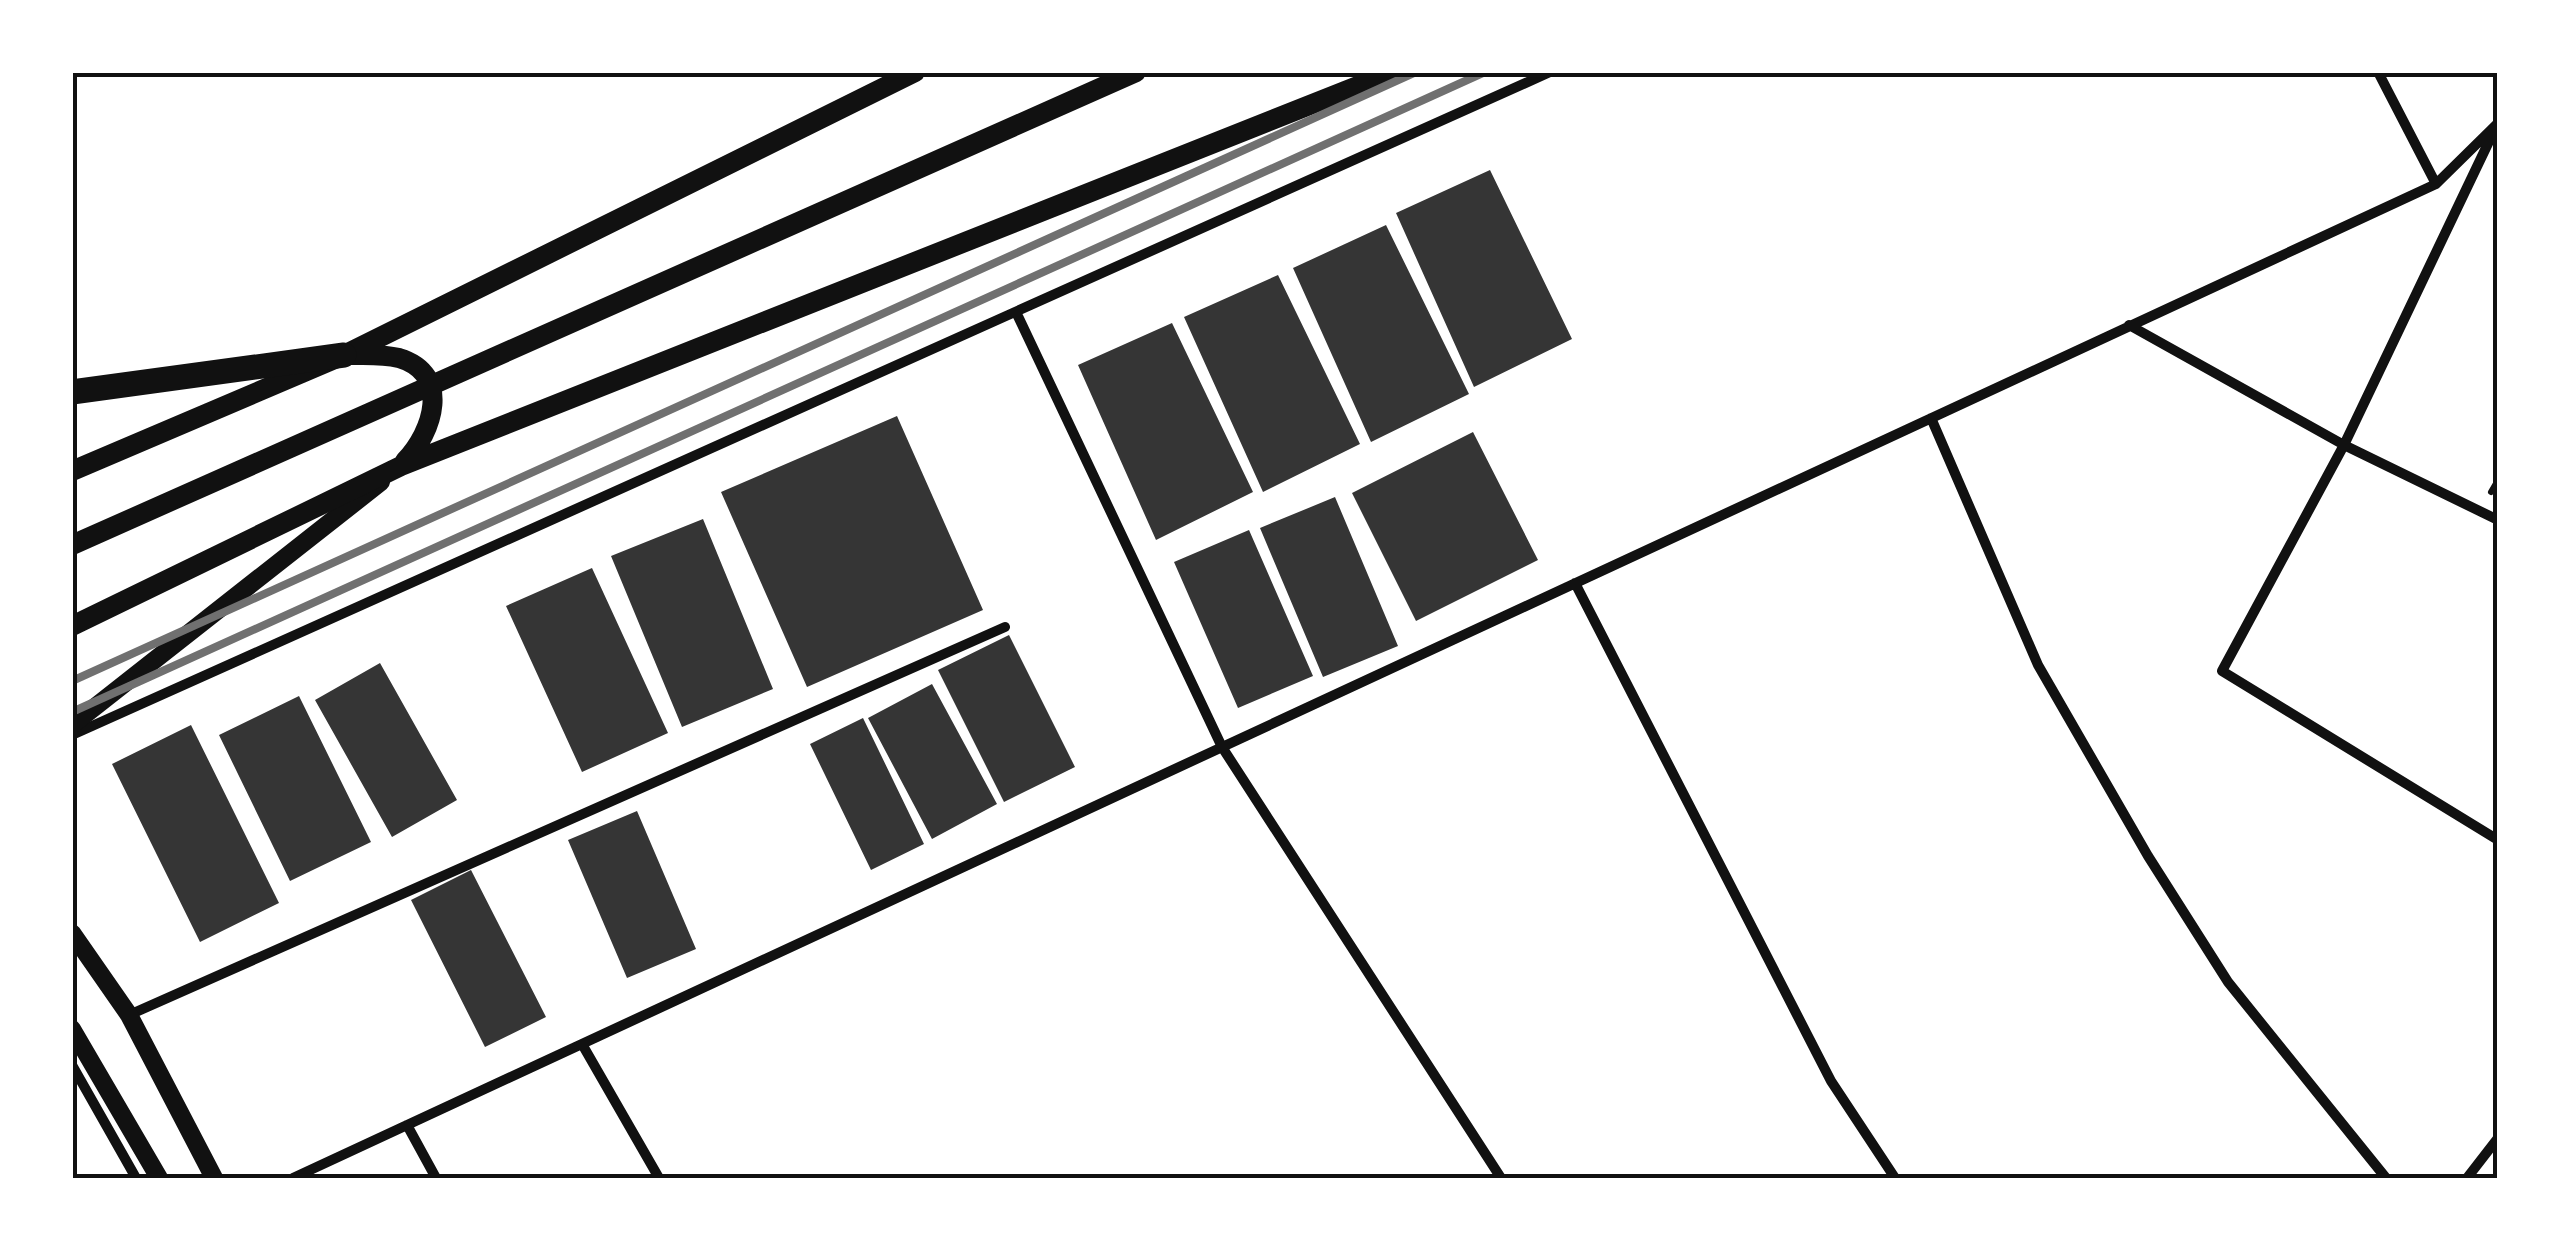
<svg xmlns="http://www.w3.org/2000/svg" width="2570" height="1251" font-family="'Sofia Sans Condensed',sans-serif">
<rect width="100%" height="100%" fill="#fff"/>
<path fill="#353535" d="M1490 170 1572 339 1474 387 1396 213Z
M1386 225 1469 394 1371 442 1293 268Z
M1278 275 1360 444 1263 492 1184 317Z
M1172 323 1253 492 1156 540 1078 365Z
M897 416 983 610 807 687 721 492Z
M1473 432 1538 560 1416 621 1352 493Z
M1335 497 1398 646 1323 677 1260 528Z
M703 519 773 689 682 727 611 556Z
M1249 530 1313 676 1238 708 1174 562Z
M592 568 668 733 582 772 506 606Z
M1009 635 1075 767 1004 802 938 670Z
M380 663 457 800 392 837 315 700Z
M932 684 997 804 932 839 868 718Z
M299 696 371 842 290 881 219 735Z
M863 718 924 844 871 870 810 744Z
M191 725 279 903 200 942 112 764Z
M637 811 696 949 627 978 568 840Z
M471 870 546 1017 485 1047 411 900Z"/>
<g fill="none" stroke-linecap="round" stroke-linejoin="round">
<path stroke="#111" stroke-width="6" d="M2491 492 2498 480"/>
<path stroke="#111" stroke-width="10" d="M2378 72 2436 184
M2494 131 2344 445 2222 671 2498 840
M1016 312 1222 747 1501 1178
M2129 325 2344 445 2498 520
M1931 418 2038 665 2148 856 2228 982 2386 1178
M1575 583 1831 1081 1895 1178
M72 735 1550 72
M129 1015 1005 627
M582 1044 659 1178
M72 1065 136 1178
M407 1125 436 1178
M293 1178 2436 184 2498 123
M2467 1178 2498 1138"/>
<path stroke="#111" stroke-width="18" d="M72 725 381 482
M72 933 129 1015 214 1178
M72 1029 159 1178"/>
<path stroke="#111" stroke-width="20" d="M351 355C366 355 383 354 399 358 452 374 433 432 405 461
M72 471 344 355 915 72
M72 545 1136 72
M72 626 401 466 1393 72"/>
<path stroke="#111" stroke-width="25" d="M72 392 344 355"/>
<path stroke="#707070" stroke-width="8" d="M72 681 1416 72
M72 712 1485 72"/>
</g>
<rect width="2570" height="1251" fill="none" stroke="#ffffff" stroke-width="150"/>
<rect x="75" y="75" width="2420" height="1101" fill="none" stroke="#111" stroke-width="4"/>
</svg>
